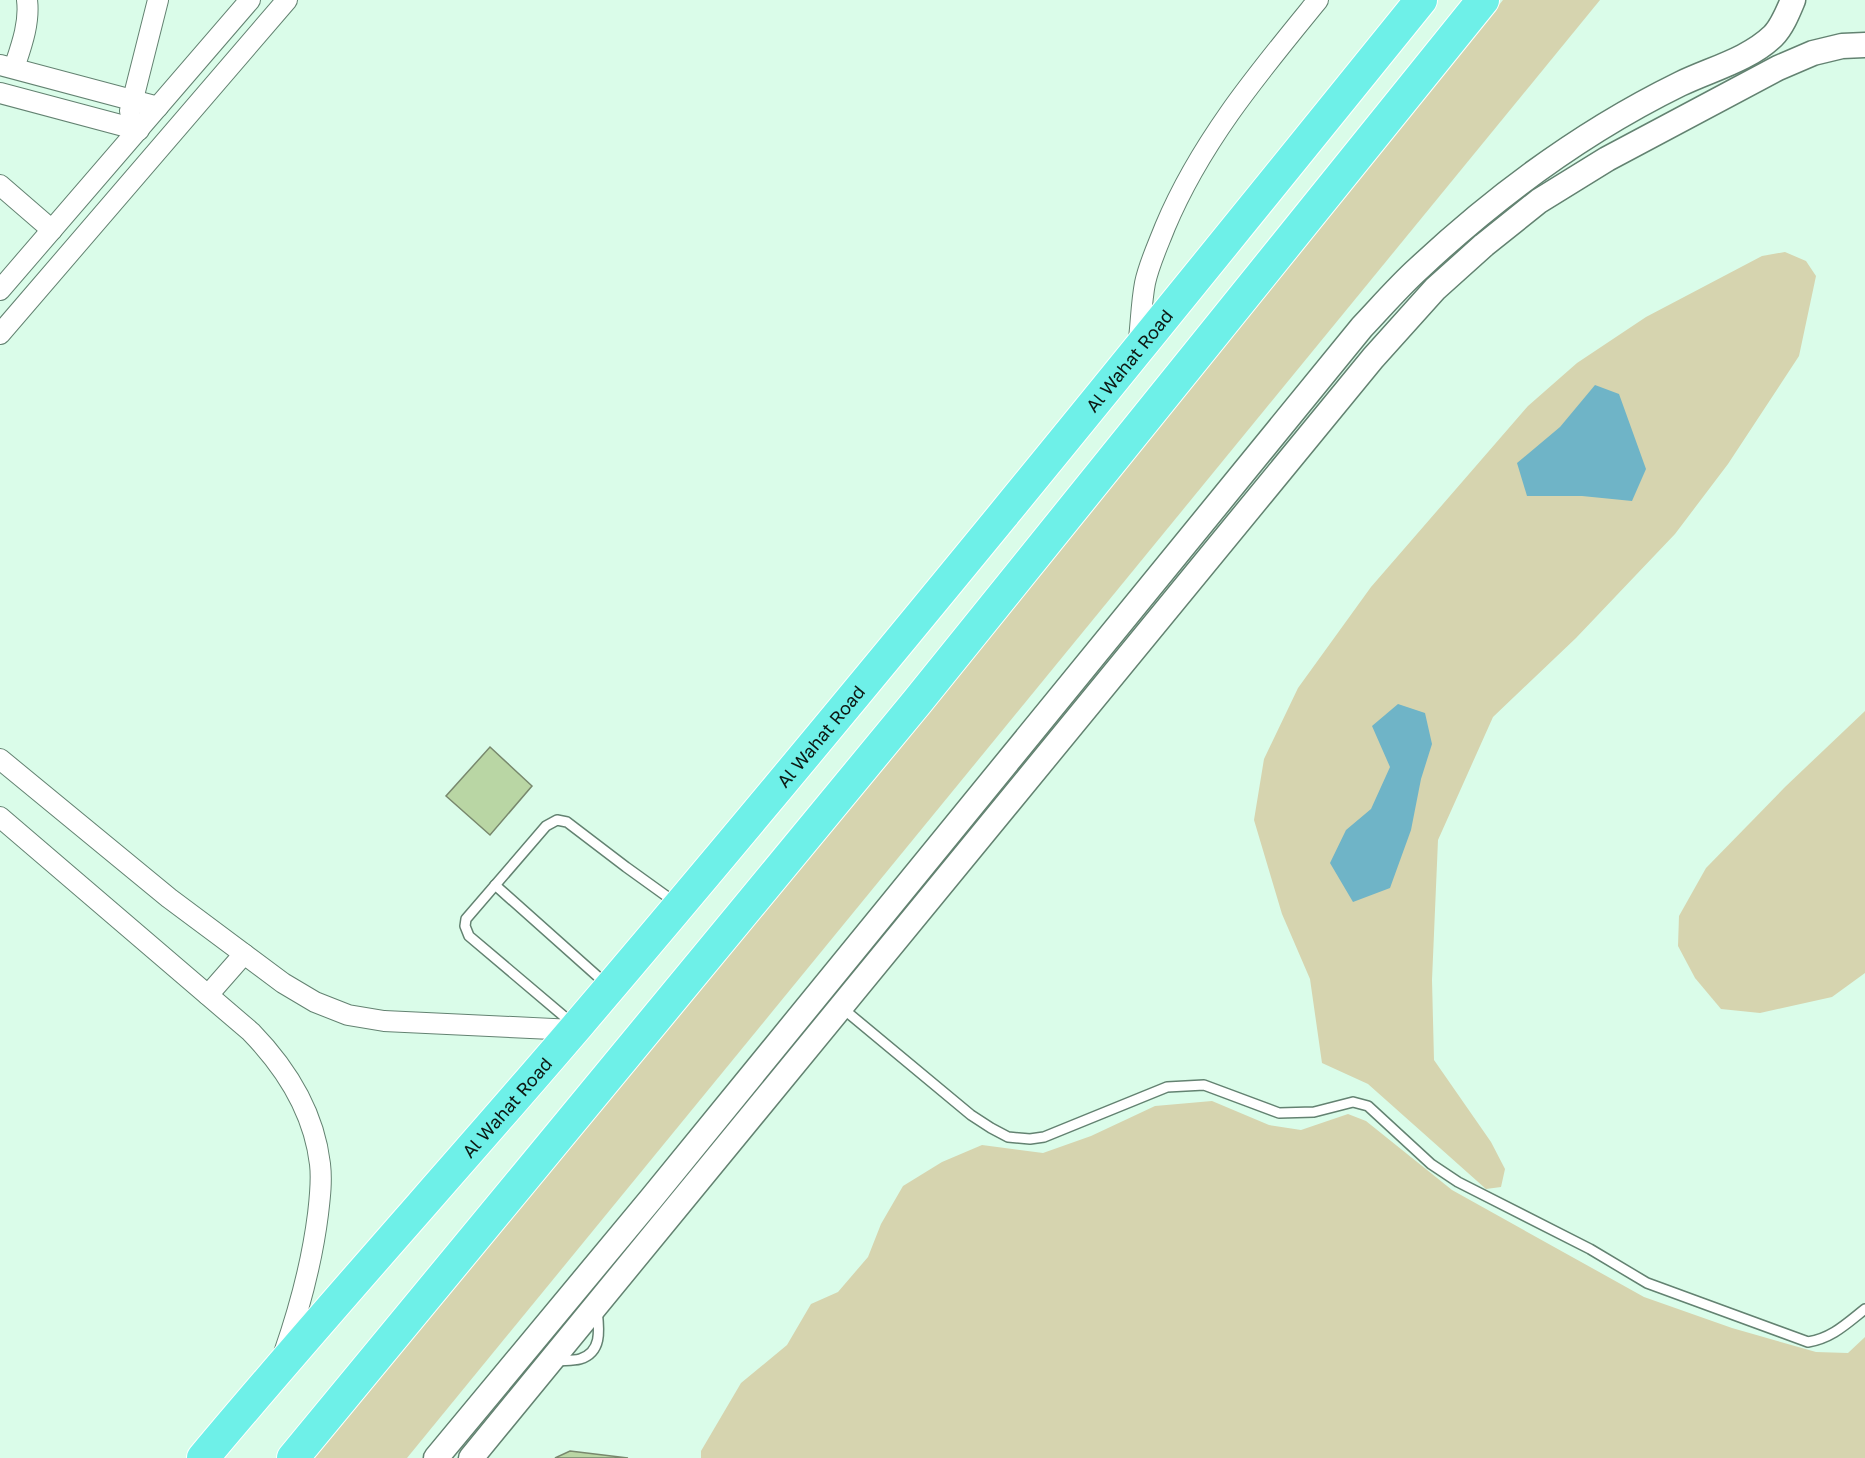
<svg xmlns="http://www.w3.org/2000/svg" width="1865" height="1458" font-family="'Golos Text',sans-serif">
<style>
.green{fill:#d6d4af}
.water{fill:#6fb4c7}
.building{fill:#b9d6a4;stroke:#78886d;stroke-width:1.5}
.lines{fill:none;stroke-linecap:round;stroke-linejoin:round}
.service-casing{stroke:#638271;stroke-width:12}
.minor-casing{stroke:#638271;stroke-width:22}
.tertiary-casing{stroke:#638271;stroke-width:27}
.trunk-casing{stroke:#fff;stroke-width:34}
.service{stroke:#fff;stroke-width:9}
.minor{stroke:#fff;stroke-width:20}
.tertiary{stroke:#fff;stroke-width:24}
.trunk{stroke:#6ef0e8;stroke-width:32}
.labels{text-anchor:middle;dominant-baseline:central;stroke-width:4.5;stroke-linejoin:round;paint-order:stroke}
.street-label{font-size:18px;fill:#0d1913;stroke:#fff}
</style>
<rect width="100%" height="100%" fill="#dafce9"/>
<!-- green -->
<g class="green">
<path d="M1503 0H1600L407 1458H306Z"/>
<path d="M1785 252 1806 261 1816 276 1799 356 1728 464 1675 534 1576 638 1493 717 1438 840 1432 980 1434 1060 1491 1142 1505 1169 1501 1187 1486 1189 1368 1084 1322 1063 1310 979 1282 914 1254 820 1264 759 1298 688 1371 587 1528 406 1577 363 1646 317 1762 256Z"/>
<path d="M1865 711V973L1832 997 1760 1013 1721 1009 1695 978 1678 946 1679 916 1706 868 1785 787Z"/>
<path d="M1212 1101 1269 1125 1301 1130 1348 1114 1366 1121 1452 1190 1644 1297 1732 1328 1816 1352 1848 1353 1865 1337V1458H701V1451L741 1383 787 1345 811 1304 838 1292 868 1257 881 1224 903 1186 942 1162 982 1145 1043 1153 1091 1136 1155 1106Z"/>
</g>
<!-- water -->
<g class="water">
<path d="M1595 385 1619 394 1646 469 1632 501 1582 496H1527L1517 463 1560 427Z"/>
<path d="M1398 704 1425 713 1432 744 1421 779 1411 830 1390 888 1353 902 1330 863 1346 830 1371 809 1390 767 1372 726Z"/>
</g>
<!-- building -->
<g class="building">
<path d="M490 747 532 786 490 835 446 796Z"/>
<path d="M570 1451 628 1458H555Z"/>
</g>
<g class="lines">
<defs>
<g id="service">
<path d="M495 885 605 983"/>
<path d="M841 1007 971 1115 991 1128 1008 1137 1030 1139 1044 1137 1167 1087 1204 1085 1279 1113 1314 1112 1353 1102 1368 1106 1431 1164 1458 1182 1590 1249 1647 1283 1808 1342C1832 1338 1846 1324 1865 1309"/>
<path d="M573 1024 469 936 465 926 466 919 546 826 557 820 567 822 626 867 676 903"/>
<path d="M556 1361C563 1360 573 1361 580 1359 603 1352 599 1328 597 1310"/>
</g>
<g id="minor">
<path d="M0 65 158 107"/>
<path d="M14 68C21 47 30 23 27 0"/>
<path d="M0 93 139 130"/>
<path d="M130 111 158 0"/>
<path d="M0 185 52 230"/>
<path d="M0 290 250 0"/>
<path d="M0 334 287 0"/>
<path d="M1138 347C1141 326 1141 304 1145 283 1149 264 1158 245 1165 227 1201 141 1260 71 1318 0"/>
<path d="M0 759 169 898 283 983 315 1002 348 1015 384 1021 574 1030"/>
<path d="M0 817 251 1032C286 1068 314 1113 320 1164 322 1181 320 1197 318 1214 312 1262 300 1307 284 1353"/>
<path d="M208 995 244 954"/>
</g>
<g id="tertiary">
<path d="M436 1458 651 1199 1362 327C1381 307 1399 286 1419 268 1497 195 1584 131 1680 84 1711 69 1748 60 1773 36 1782 27 1788 12 1793 0"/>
<path d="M471 1458 1373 358 1435 289 1484 245 1539 201 1607 159 1778 68 1813 53 1842 46 1865 45"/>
</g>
<g id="trunk">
<path id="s1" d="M203 1458C325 1312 454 1170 578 1025 865 688 1143 344 1421 0"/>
<path d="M293 1458 917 702 1483 0"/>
</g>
</defs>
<!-- service casing -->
<use href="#service" class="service-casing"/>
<!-- minor casing -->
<use href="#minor" class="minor-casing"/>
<!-- tertiary casing -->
<use href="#tertiary" class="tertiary-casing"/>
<!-- trunk casing -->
<use href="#trunk" class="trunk-casing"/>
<!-- service -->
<use href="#service" class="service"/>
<!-- minor -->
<use href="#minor" class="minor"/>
<!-- tertiary -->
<use href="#tertiary" class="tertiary"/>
<!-- trunk -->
<use href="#trunk" class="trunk"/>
</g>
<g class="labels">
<!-- street labels -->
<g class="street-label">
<text stroke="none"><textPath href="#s1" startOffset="1436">Al Wahat Road</textPath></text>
<text stroke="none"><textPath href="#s1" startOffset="950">Al Wahat Road</textPath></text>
<text stroke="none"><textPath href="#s1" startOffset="464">Al Wahat Road</textPath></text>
</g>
</g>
</svg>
